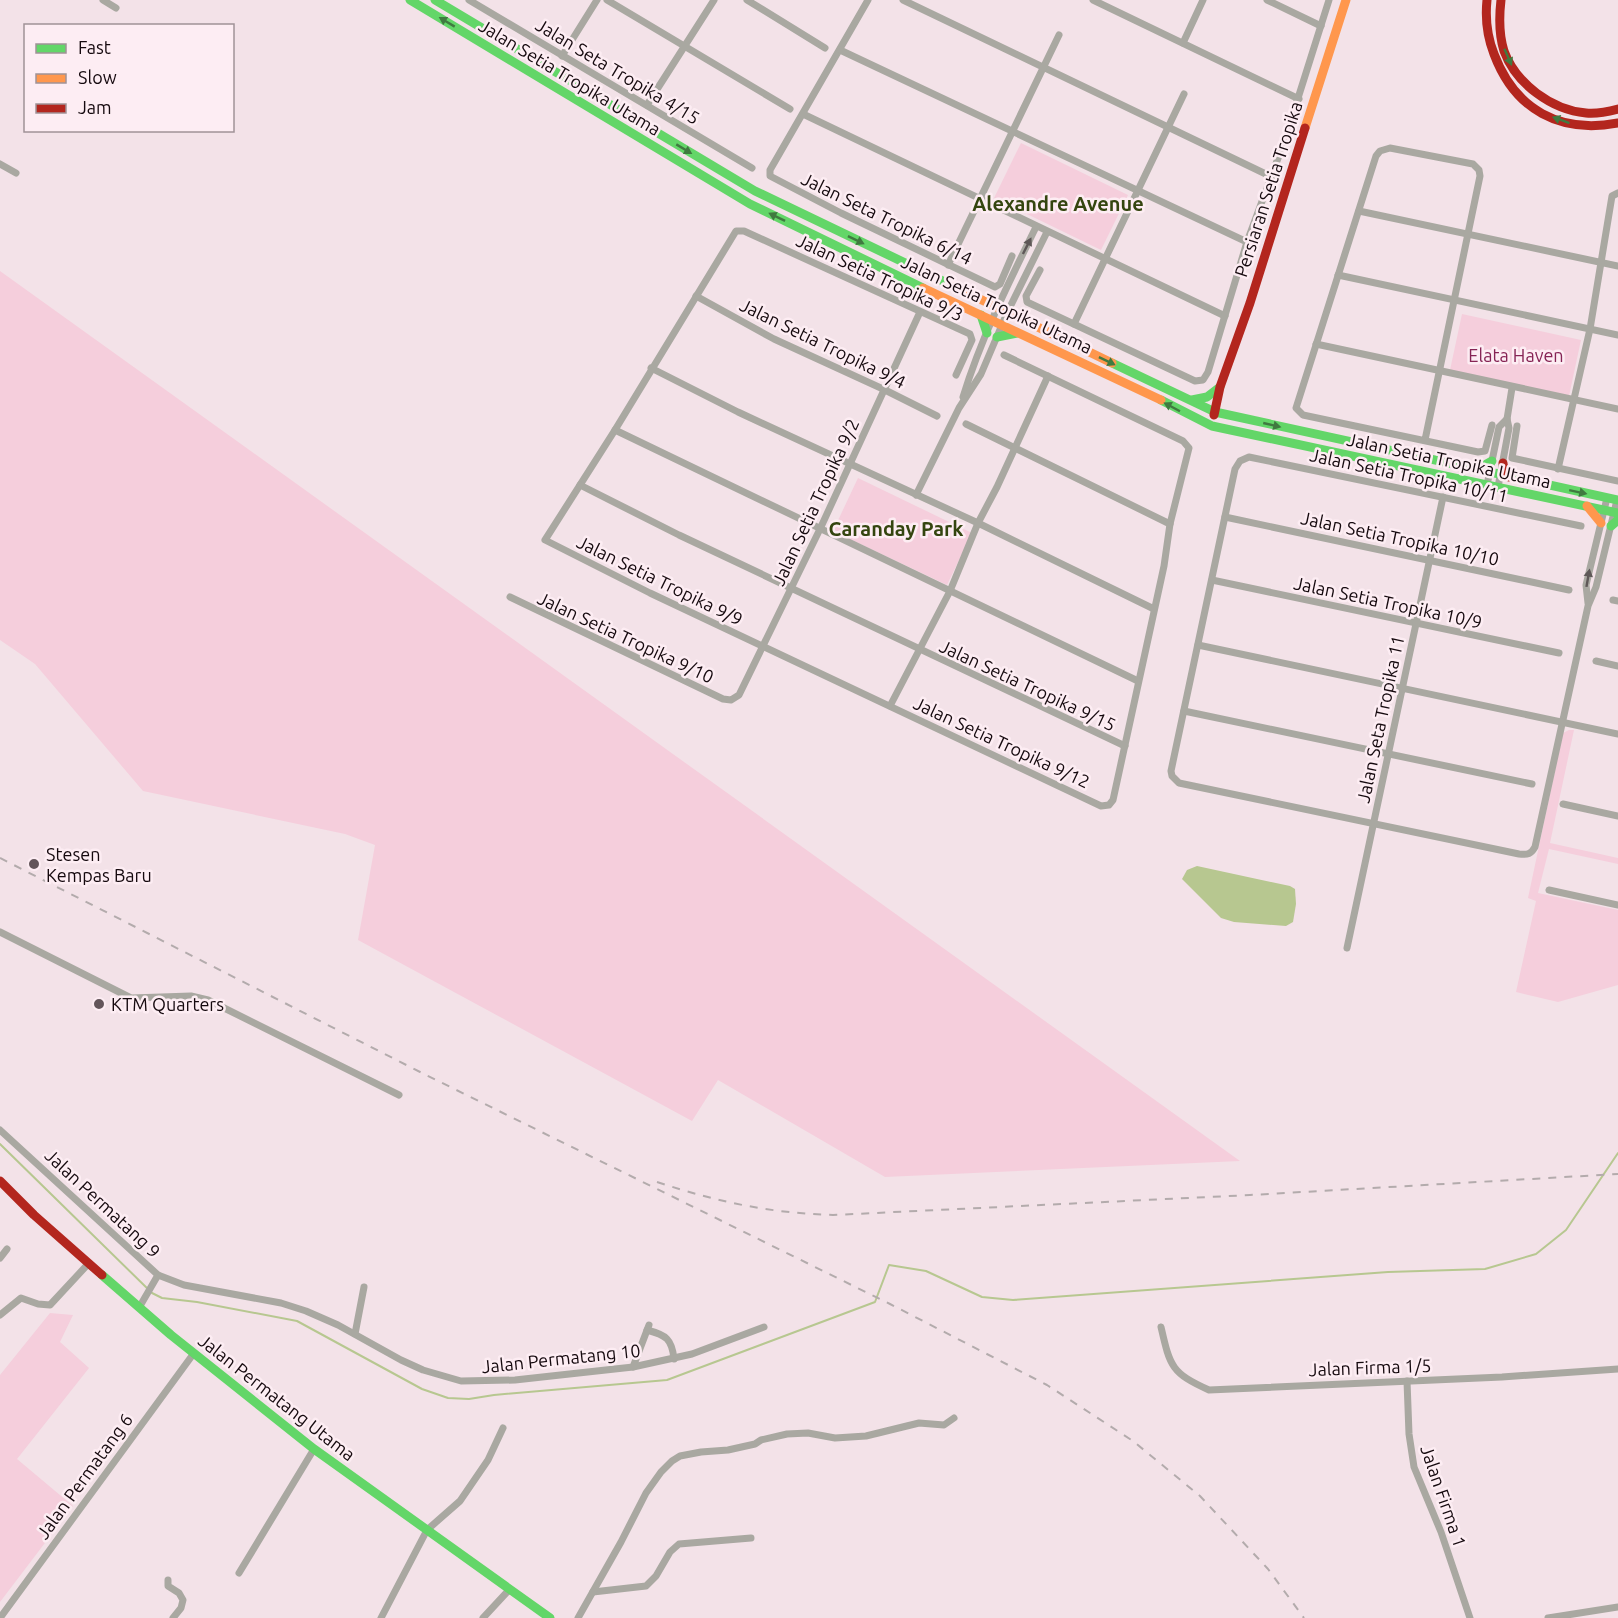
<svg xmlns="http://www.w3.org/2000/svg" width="1618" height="1618" font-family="Ubuntu,sans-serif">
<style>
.green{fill:#f5cedc}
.water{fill:#b7c790}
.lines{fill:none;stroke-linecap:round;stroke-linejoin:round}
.stream{stroke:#b7c790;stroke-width:2}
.street{stroke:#a9a8a1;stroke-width:7}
.fast{stroke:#63d668;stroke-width:9}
.slow{stroke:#ff974d;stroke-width:9}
.jam{stroke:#b3261e;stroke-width:9}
.rail{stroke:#b3abac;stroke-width:2;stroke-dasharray:8 8;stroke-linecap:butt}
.oneway{fill:#407a40}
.oneway2{fill:#5f5858}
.poi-dot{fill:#63555a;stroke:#fdedf3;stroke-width:2}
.labels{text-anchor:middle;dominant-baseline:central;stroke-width:5;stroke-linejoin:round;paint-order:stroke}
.street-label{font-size:18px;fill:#15090e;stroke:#fdedf3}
.park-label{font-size:18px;fill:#862455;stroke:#fdedf3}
.poi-label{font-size:18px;fill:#15090e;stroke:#fdedf3;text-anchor:start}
.neighbourhood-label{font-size:20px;font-weight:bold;fill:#34450f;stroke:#fdedf3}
</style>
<rect width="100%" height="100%" fill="#f3e2e8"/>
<!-- green -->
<g class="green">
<path d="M1021 143 1128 195 1101 250 994 198Z"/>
<path d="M0 271 1240 1161 885 1177 718 1080 692 1121 358 940 375 845 345 834 143 791 35 664 0 640Z"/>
<path d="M1462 314 1581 340 1569 396 1450 370Z"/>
<path d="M858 478 972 533 947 585 833 531Z"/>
<path d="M1569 730H1574L1550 843 1618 858V864L1549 849 1538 893 1618 910V985L1558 1002 1516 992 1536 901 1528 898 1563 733Z"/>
<path d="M50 1313 73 1315 60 1342 89 1368 17 1459 73 1506 0 1602V1375Z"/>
</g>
<!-- water -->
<path class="water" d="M1197 866 1290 886 1295 889 1296 904 1293 922 1286 926 1234 922 1221 918 1182 879 1187 870Z"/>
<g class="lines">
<!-- stream -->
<path class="stream" d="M0 1144 152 1293 162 1298 197 1302 297 1321 422 1389 448 1398 469 1399 494 1395 667 1380 875 1302 889 1265 926 1271 982 1297 1013 1300 1388 1272 1485 1269 1536 1254 1566 1230 1618 1153"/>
<!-- street -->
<g class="street">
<path d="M103 0 116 8"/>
<path d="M469 0 752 168"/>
<path d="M607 0 790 109"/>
<path d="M747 0 825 48"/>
<path d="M868 0 770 170V176L841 213 995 287 1000 284 1012 256"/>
<path d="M903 0 1272 177"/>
<path d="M1093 0 1299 99"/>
<path d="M1267 0 1321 26"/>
<path d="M1183 43 1203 0"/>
<path d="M840 50 1247 242"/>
<path d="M562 56 597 0"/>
<path d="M647 105 714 0"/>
<path d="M803 114 1225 316"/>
<path d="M1287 133 1329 0"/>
<path d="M0 164 16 173"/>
<path d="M1359 211 1618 266"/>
<path d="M948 265 1059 35"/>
<path d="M1040 270 1026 296 1027 302 1195 381 1203 380 1208 372 1247 242 1284 142"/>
<path d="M1338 275 1618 335"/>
<path d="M696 296 774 339 883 389 937 416"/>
<path d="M1074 324 1184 94"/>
<path d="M1316 344 1618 409"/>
<path d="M651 368 738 412 978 523 1154 609"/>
<path d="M956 375 972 340 970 334 744 231H736L615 430 545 540 650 593 1101 806 1109 805 1113 800 1164 566 1170 524 1189 448 1183 441 1004 355"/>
<path d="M963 397C981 338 1009 282 1036 227"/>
<path d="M966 424 1170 524"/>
<path d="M1517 426 1512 458 1618 481"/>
<path d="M615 430 1138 681"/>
<path d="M1425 440 1480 176 1479 170 1473 164 1390 148 1380 151 1376 156 1296 408 1303 415 1478 452 1485 451 1492 425"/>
<path d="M1558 469 1590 329 1612 196 1618 193"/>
<path d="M580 485 679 535 1125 746"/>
<path d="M1487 485 1499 427 1507 419"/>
<path d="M1498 487 1509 428 1507 419 1512 388"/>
<path d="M916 495 959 408 981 374 1007 313 1047 232"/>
<path d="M1225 517 1569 590"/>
<path d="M1581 526 1249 457 1240 461 1235 469 1171 771 1172 776 1179 783 1519 854C1528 855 1531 854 1535 847L1588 606 1596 587 1617 500"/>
<path d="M1212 580 1559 653"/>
<path d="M510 597 723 699 731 700 739 695 820 529 920 312"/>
<path d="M1613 600 1618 601"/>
<path d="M1588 603 1586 585 1607 498"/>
<path d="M1198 645 1618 734"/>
<path d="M1596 661 1618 666"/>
<path d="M890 706 950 591 978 523 997 487 1048 376"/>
<path d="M1184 711 1532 784"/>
<path d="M1563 804 1618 816"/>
<path d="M1549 890 1618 905"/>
<path d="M0 932 131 998 191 996 208 1000 399 1095"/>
<path d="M1347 948 1443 497"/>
<path d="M0 1130 158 1275 184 1285 281 1303 306 1311 338 1325 401 1360 423 1370 461 1381 515 1380 633 1367 692 1354 764 1327"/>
<path d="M0 1258 7 1249"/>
<path d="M140 1306 158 1275"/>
<path d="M0 1315 21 1298 38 1304 50 1305 89 1263"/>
<path d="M1161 1327C1170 1366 1171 1373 1209 1390L1502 1377 1618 1369"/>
<path d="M647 1330C666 1335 672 1339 674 1359"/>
<path d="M355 1334 364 1287"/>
<path d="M633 1367 649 1325"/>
<path d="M1407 1381 1409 1434 1414 1467 1441 1532 1470 1618"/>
<path d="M239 1573 314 1449"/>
<path d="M168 1580V1586L179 1593 183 1600 181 1608 173 1618"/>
<path d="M593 1592 646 1586 656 1576 670 1552 679 1544 751 1538"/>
<path d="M0 1618 194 1353"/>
<path d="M381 1618 427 1530 460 1501 488 1460 503 1428"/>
<path d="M483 1618 509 1590"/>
<path d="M578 1618 621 1542 646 1493 661 1472 672 1461 680 1456 701 1452 728 1450 755 1444 761 1440 787 1434 808 1433 835 1438 866 1436 919 1423 944 1425 954 1418"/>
<path d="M1548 1618 1618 1607"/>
</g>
<!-- fast -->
<g class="fast">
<path d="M410 0 750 204 923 288"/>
<path d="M435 0 755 191 949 284"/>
<path d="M981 315 987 333"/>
<path d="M997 337 1017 333"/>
<path d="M1112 363 1215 412 1618 500"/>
<path d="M1161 400 1212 426 1618 513"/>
<path d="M1192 400 1207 397 1220 387"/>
<path d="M1476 470 1492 461"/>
<path d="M1611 526 1618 520"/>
<path d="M102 1275 171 1335 314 1449 550 1618"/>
</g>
<!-- slow -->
<g class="slow">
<path d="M1305 128 1346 0"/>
<path d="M949 284 1112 363"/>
<path d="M923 288 1161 400"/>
<path d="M1587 506 1601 523"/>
</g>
<!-- jam -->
<g class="jam">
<path d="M1487 0C1485 19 1487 36 1494 54 1515 110 1560 134 1618 123"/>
<path d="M1501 0C1499 17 1499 35 1504 51 1516 84 1552 110 1586 113 1597 114 1607 112 1618 109"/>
<path d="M1214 415 1220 387 1250 303 1305 128"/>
<path d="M1503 463 1504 471 1509 477"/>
<path d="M0 1181 34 1215 102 1275"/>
</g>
<!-- rail -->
<g class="rail">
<path d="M0 858 424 1074 890 1304 1047 1385 1133 1441 1200 1496 1268 1569 1304 1618"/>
<path d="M657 1182C718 1202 769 1213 833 1215L1250 1195 1618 1174"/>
</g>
</g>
<!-- one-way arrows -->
<defs><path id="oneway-solid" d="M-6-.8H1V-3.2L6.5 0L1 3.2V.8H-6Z" transform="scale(1.5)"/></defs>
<g class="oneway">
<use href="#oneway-solid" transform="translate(447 22) rotate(-149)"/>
<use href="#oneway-solid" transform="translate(1508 57) rotate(66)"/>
<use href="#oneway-solid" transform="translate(1561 120) rotate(-160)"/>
<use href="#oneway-solid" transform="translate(684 149) rotate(31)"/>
<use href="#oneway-solid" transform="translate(777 217) rotate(-154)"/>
<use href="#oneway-solid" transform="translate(856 240) rotate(26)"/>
<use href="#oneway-solid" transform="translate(1107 361) rotate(26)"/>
<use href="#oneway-solid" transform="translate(1172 407) rotate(-152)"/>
<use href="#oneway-solid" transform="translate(1272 425) rotate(13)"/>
<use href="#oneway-solid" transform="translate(1578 492) rotate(12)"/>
</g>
<g class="oneway2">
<use href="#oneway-solid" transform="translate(1027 246) rotate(-63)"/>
<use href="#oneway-solid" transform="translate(1588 578) rotate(-80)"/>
</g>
<!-- markers -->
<g class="poi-dot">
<circle cx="34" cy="864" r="6"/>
<circle cx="99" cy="1004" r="6"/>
</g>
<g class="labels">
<!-- street labels -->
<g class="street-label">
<text transform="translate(618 71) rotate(31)">Jalan Seta Tropika 4/15</text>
<text transform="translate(570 77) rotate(31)">Jalan Setia Tropika Utama</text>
<text transform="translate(1268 189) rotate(-72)">Persiaran Setia Tropika</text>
<text transform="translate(887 218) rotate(26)">Jalan Seta Tropika 6/14</text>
<text transform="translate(880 277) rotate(25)">Jalan Setia Tropika 9/3</text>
<text transform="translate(997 304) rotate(25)">Jalan Setia Tropika Utama</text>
<text transform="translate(823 343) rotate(26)">Jalan Setia Tropika 9/4</text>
<text transform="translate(1449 460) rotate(12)">Jalan Setia Tropika Utama</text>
<text transform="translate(1409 475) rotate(12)">Jalan Setia Tropika 10/11</text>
<text transform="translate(815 502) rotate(-65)">Jalan Setia Tropika 9/2</text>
<text transform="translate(1400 538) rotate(12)">Jalan Setia Tropika 10/10</text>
<text transform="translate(660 580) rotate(26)">Jalan Setia Tropika 9/9</text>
<text transform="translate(1388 602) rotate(12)">Jalan Setia Tropika 10/9</text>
<text transform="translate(626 637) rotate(25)">Jalan Setia Tropika 9/10</text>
<text transform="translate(1028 685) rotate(25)">Jalan Setia Tropika 9/15</text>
<text transform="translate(1380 719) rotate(-78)">Jalan Seta Tropika 11</text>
<text transform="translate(1002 742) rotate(25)">Jalan Setia Tropika 9/12</text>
<text transform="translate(103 1203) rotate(43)">Jalan Permatang 9</text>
<text transform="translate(561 1358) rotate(-6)">Jalan Permatang 10</text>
<text transform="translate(1370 1367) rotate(-2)">Jalan Firma 1/5</text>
<text transform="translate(277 1397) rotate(38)">Jalan Permatang Utama</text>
<text transform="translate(84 1476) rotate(-54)">Jalan Permatang 6</text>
<text transform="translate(1444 1496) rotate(71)">Jalan Firma 1</text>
</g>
<!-- park labels -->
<g class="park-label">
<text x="1516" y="355">Elata Haven</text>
</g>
<!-- poi labels -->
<g class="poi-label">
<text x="46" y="854">Stesen<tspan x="46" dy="21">Kempas Baru</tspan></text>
<text x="111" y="1004">KTM Quarters</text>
</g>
<!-- neighbourhood labels -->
<g class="neighbourhood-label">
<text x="1058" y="203">Alexandre Avenue</text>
<text x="896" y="528">Caranday Park</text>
</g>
</g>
<!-- legend -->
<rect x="24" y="24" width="210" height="108" fill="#fdedf3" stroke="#a09297" stroke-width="1.5"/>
<rect x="36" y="44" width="30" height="9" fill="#63d668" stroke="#a09297" stroke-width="1.5"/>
<text x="78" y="54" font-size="18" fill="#15090e">Fast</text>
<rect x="36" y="74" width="30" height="9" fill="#ff974d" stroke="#a09297" stroke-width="1.5"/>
<text x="78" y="84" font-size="18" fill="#15090e">Slow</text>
<rect x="36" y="104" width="30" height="9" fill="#b3261e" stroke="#a09297" stroke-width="1.5"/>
<text x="78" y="114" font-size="18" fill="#15090e">Jam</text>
</svg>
